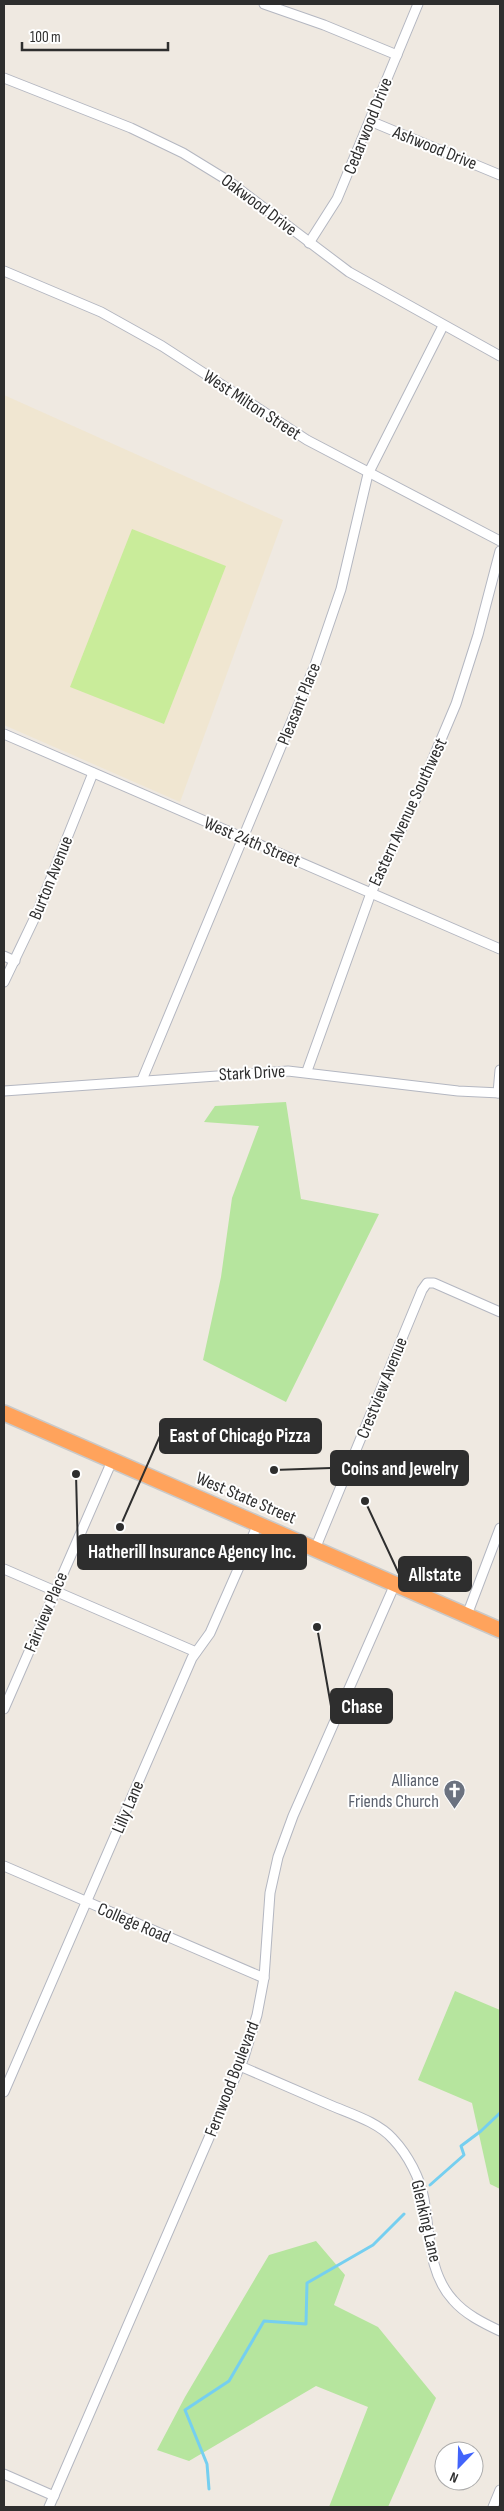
<svg xmlns="http://www.w3.org/2000/svg" width="504" height="2511" font-family="'Sofia Sans Condensed',sans-serif">
<style>
.education{fill:#f0e6d1}
.green{fill:#b6e59e}
.pitch{fill:#c9ec9a}
.lines{fill:none;stroke-linecap:round;stroke-linejoin:round}
.stream{stroke:#75cff0;stroke-width:3}
.street-casing{stroke:#b4b7c1;stroke-width:11}
.highway-casing{stroke:#c9c9c9;stroke-width:18}
.street{stroke:#fff;stroke-width:9}
.highway{stroke:#ffa35c;stroke-width:15}
.labels{text-anchor:middle;dominant-baseline:central;stroke-width:4;stroke-linejoin:round;paint-order:stroke}
.street-label{font-size:18px;fill:#2e2e2e;stroke:#fff}
.worship-label{font-size:18px;fill:#5b616d;stroke:#fff;text-anchor:end}
.leader{fill:none;stroke:#2e2e2e;stroke-width:2}
.callout-dot{fill:#2e2e2e;stroke:#fff;stroke-width:2}
.callout{fill:#2e2e2e;stroke:#2e2e2e;stroke-width:2}
.callout-label{font-size:19px;text-anchor:middle;font-weight:bold;fill:#fff}
</style>
<rect width="100%" height="100%" fill="#efe9e1"/>
<!-- education -->
<path class="education" d="M4 395 283 520 180 802 4 725Z"/>
<!-- green -->
<g class="green">
<path d="M286 1102 301 1199 379 1214 286 1402 203 1360 221 1277 232 1198 259 1126 204 1122 215 1106Z"/>
<path d="M455 1991 500 2010V2189L490 2184 472 2103 418 2080Z"/>
<path d="M316 2241 345 2275 334 2305 378 2327 436 2398 388 2507H329L368 2407 316 2386 189 2461 157 2450 185 2397 269 2255Z"/>
</g>
<!-- pitch -->
<path class="pitch" d="M132 529 226 566 164 724 70 687Z"/>
<g class="lines">
<!-- stream -->
<g class="stream">
<path d="M430 2185 464 2155 461 2146 481 2131 500 2113"/>
<path d="M209 2489 207 2464 185 2410 229 2381 264 2321 306 2324 307 2283 373 2245 404 2214"/>
</g>
<defs>
<g id="street">
<path d="M264 4 324 25 397 55"/>
<path d="M4 78 131 128 183 153 227 180 349 272 500 356"/>
<path d="M370 121 500 175"/>
<path d="M309 243 337 199 418 4"/>
<path d="M4 271 101 312 162 346 307 440 500 541"/>
<path d="M4 734 500 949"/>
<path d="M4 956 15 961"/>
<path d="M4 982 37 913 93 773"/>
<path d="M307 1071 371 893 418 794 456 704 478 635 500 551"/>
<path d="M142 1080 315 665 341 589 368 474 443 326"/>
<path d="M4 1091 288 1071 458 1091 500 1093"/>
<path d="M498 1093 500 1070"/>
<path d="M315 1549 422 1290 427 1283H434L500 1312"/>
<path d="M4 1569 196 1652"/>
<path d="M467 1615 500 1528"/>
<path d="M4 1709 112 1461"/>
<path d="M4 1866 264 1978"/>
<path d="M240 2066C270 2079 300 2092 330 2105 351 2114 378 2122 393 2139 408 2155 420 2178 424 2199 430 2233 428 2273 453 2300 465 2314 483 2323 500 2331"/>
<path d="M4 2092 192 1658 210 1633 258 1524"/>
<path d="M4 2474 54 2496"/>
<path d="M49 2507 244 2057 257 2015 264 1978 270 1893 278 1857 293 1816 395 1584"/>
<path d="M493 2507 500 2490"/>
</g>
<path id="highway" d="M4 1413 500 1630"/>
</defs>
<!-- street casing -->
<use href="#street" class="street-casing"/>
<!-- highway casing -->
<use href="#highway" class="highway-casing"/>
<!-- street -->
<use href="#street" class="street"/>
<!-- highway -->
<use href="#highway" class="highway"/>
</g>
<!-- icons -->
<defs>
<symbol id="church-pin" viewBox="-11 -11 22 30"><path d="M0 17L-7.5 6A9.5 9.5 0 1 1 7.5 6Z" fill="#6b7280" stroke="#fff"/><path d="M-1.2-6h2.4v3.5h3.3v2.4h-3.3V6h-2.4V-.1h-3.3v-2.4h3.3Z" fill="#fff"/></symbol>
</defs>
<g fill-rule="evenodd">
<use href="#church-pin" x="442" y="1778" width="25" height="34"/>
</g>
<g class="labels">
<!-- street labels -->
<g class="street-label">
<text transform="translate(368 126) rotate(-68)">Cedarwood Drive</text>
<text transform="translate(435 148) rotate(22)">Ashwood Drive</text>
<text transform="translate(259 205) rotate(37)">Oakwood Drive</text>
<text transform="translate(252 405) rotate(33)">West Milton Street</text>
<text transform="translate(299 704) rotate(-68)">Pleasant Place</text>
<text transform="translate(408 812) rotate(-65)">Eastern Avenue Southwest</text>
<text transform="translate(252 842) rotate(23)">West 24th Street</text>
<text transform="translate(51 878) rotate(-68)">Burton Avenue</text>
<text transform="translate(252 1073) rotate(-3)">Stark Drive</text>
<text transform="translate(382 1388) rotate(-68)">Crestview Avenue</text>
<text transform="translate(246 1498) rotate(23)">West State Street</text>
<text transform="translate(46 1612) rotate(-67)">Fairview Place</text>
<text transform="translate(128 1807) rotate(-67)">Lilly Lane</text>
<text transform="translate(134 1923) rotate(23)">College Road</text>
<text transform="translate(232 2079) rotate(-69)">Fernwood Boulevard</text>
<text transform="translate(426 2221) rotate(77)">Glenking Lane</text>
</g>
<!-- worship labels -->
<g class="worship-label">
<text x="439" y="1780">Alliance<tspan x="439" dy="21">Friends Church</tspan></text>
</g>
</g>
<!-- callouts -->
<path class="leader" d="M120 1527L160 1436M274 1470L331 1468M76 1474L78 1552M365 1501L399 1574M317 1627L331 1706"/>
<g class="callout-dot">
<circle cx="120" cy="1527" r="5"/>
<circle cx="274" cy="1470" r="5"/>
<circle cx="76" cy="1474" r="5"/>
<circle cx="365" cy="1501" r="5"/>
<circle cx="317" cy="1627" r="5"/>
</g>
<g class="callout">
<rect x="160" y="1419" width="161" height="34" rx="5"/>
<rect x="331" y="1451" width="137" height="34" rx="5"/>
<rect x="78" y="1535" width="228" height="34" rx="5"/>
<rect x="399" y="1557" width="72" height="34" rx="5"/>
<rect x="331" y="1689" width="61" height="34" rx="5"/>
</g>
<g class="callout-label">
<text x="240" y="1442">East of Chicago Pizza</text>
<text x="400" y="1475">Coins and Jewelry</text>
<text x="192" y="1558">Hatherill Insurance Agency Inc.</text>
<text x="435" y="1581">Allstate</text>
<text x="362" y="1713">Chase</text>
</g>
<!-- border -->
<rect width="504" height="2511" fill="none" stroke="#2e2e2e" stroke-width="10"/>
<!-- north arrow -->
<g transform="translate(459 2466) rotate(203)"><circle r="24" fill="#ffffff" stroke="#ababab"/>
<path d="M0-4L9 19L0 12L-9 19Z" fill="#4264fb"/>
<text y="-8" font-size="14" font-weight="bold" text-anchor="middle" fill="#2e2e2e">N</text>
</g>
<!-- scale -->
<path d="M22 42v8h146v-8" fill="none" stroke="#2e2e2e" stroke-width="2.5"/>
<text x="30" y="42" font-size="15" fill="#2e2e2e" stroke="#ffffff" stroke-width="4" paint-order="stroke">100 m</text>
</svg>
